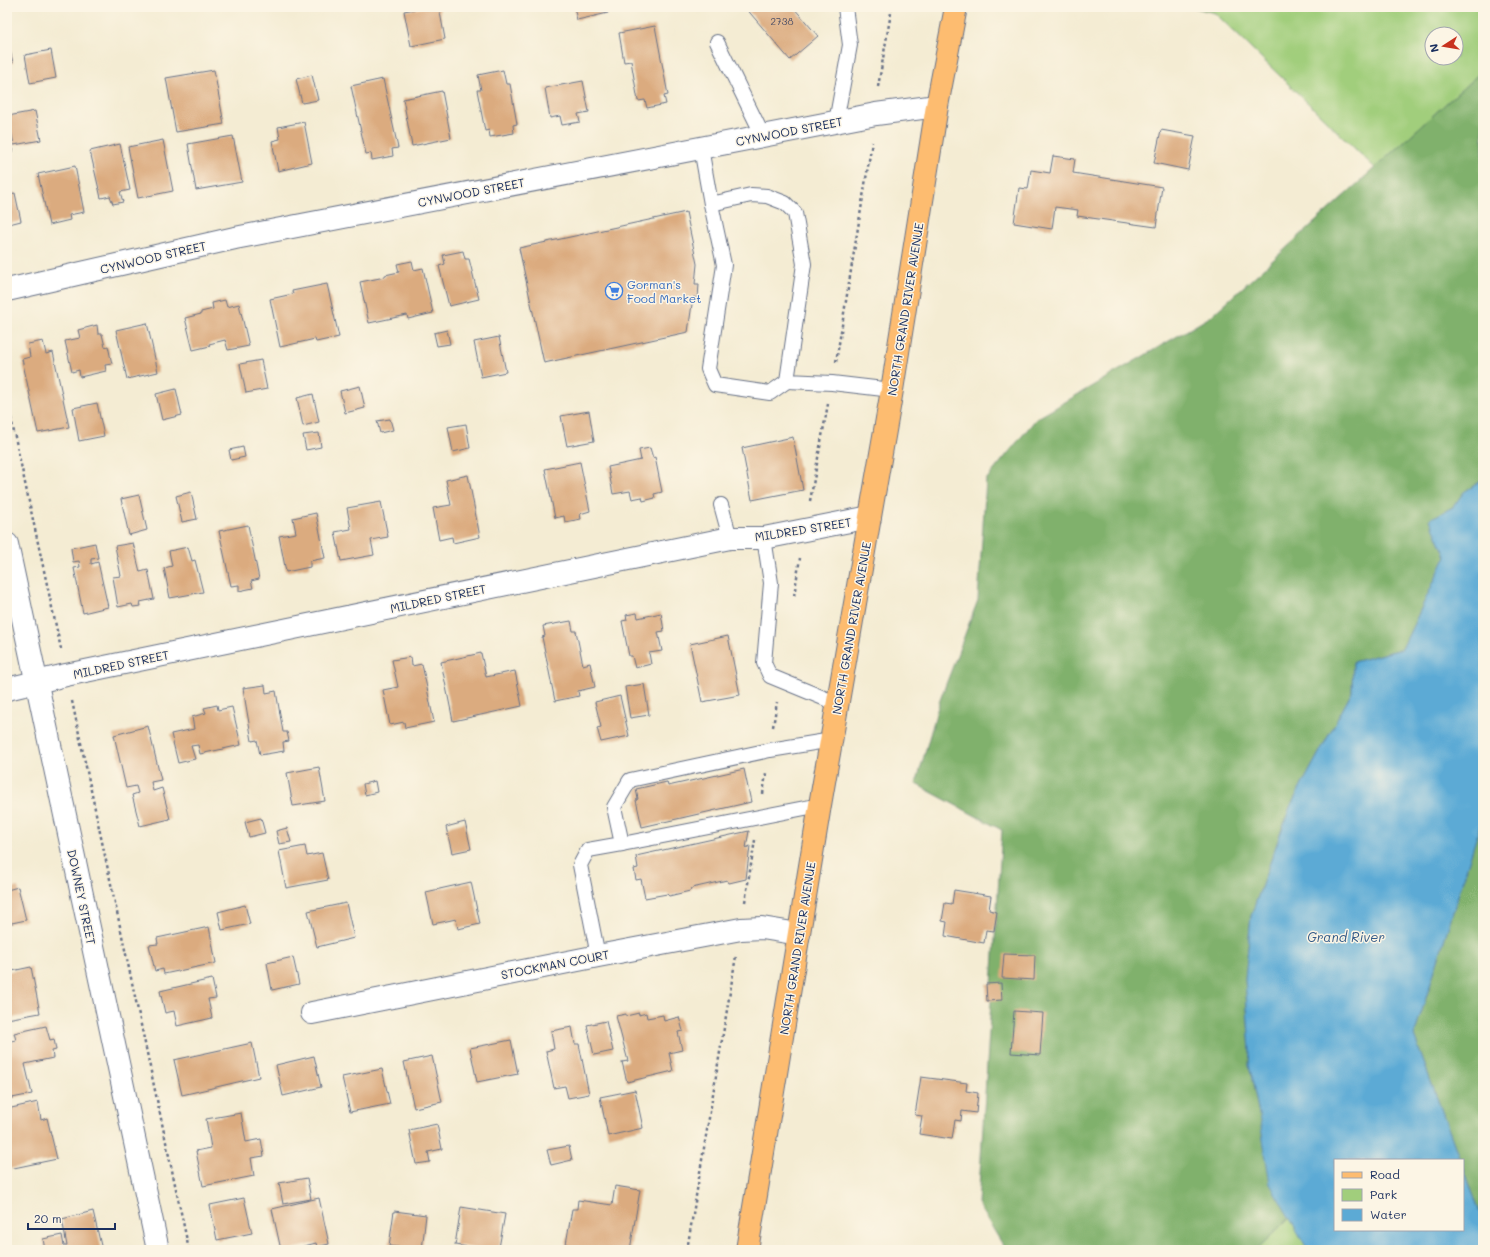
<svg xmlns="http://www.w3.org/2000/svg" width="1490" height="1257" font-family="Mali,sans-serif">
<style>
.green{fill:#a1ce7c;stroke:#5e7e6d;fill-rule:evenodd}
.forest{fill:#80b16c;stroke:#4e7065}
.water{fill:#5caad5;stroke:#3c6c9a}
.building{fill:#dbab7f}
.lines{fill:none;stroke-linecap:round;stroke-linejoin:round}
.lane-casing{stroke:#677187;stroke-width:16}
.street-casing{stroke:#677187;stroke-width:24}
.primary-casing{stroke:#677187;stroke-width:24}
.path{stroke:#677187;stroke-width:2.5;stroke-dasharray:3 3;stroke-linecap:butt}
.lane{stroke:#fff;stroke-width:14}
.street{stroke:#fff;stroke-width:22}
.primary{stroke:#fdbc70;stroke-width:22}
.labels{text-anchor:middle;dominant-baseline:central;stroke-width:3;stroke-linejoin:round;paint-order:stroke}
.number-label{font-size:10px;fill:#4b4e66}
.street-label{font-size:12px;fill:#1b2f5e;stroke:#fcf5e5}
.shop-label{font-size:12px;fill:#366cbe;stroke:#fcf5e5;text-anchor:start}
.water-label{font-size:13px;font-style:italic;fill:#325a88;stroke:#fcf5e5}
</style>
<rect width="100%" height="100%" fill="#fcf5e5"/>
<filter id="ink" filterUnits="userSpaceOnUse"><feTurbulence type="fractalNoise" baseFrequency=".025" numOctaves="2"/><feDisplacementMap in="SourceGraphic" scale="8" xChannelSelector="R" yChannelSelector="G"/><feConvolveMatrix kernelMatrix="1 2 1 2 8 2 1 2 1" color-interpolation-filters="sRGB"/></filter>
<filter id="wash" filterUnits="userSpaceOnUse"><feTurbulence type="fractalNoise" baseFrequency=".012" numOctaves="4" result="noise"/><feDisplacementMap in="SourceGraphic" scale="16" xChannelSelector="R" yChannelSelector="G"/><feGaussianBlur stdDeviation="0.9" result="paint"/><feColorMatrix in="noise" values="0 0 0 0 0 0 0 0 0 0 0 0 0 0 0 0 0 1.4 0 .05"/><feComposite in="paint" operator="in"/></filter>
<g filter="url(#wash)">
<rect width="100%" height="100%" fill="#f4ecd3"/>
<!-- green -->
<g class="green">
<path d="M1192 7H1483V70L1375 168 1215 13ZM1432 34H1456V58H1432Z"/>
<path d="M1297 1210 1322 1250H1256Z"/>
</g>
<!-- forest -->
<g class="forest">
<path d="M1483 70V480L1464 492 1453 507 1430 519 1446 556 1402 649 1353 662 1352 692 1290 807 1251 916 1245 979 1250 1051 1249 1065 1259 1114 1297 1210 1256 1250H1006L978 1204 1002 830 916 784 940 700 978 600 986 480 1036 419 1210 317Z"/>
<path d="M1483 816V1221L1463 1167V1160H1460L1414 1036Z"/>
</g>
<!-- water -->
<path class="water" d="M1483 480V816L1414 1036 1460 1160H1335V1230H1463V1167L1483 1221V1250H1308L1270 1184 1259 1114 1249 1065 1250 1051 1245 979 1251 916 1290 807 1352 692 1353 662 1402 649 1446 556 1430 519 1453 507 1464 492Z"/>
<g id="blocks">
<!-- building -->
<g class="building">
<path d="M425 7H439L445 39 411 46 404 11Z"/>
<path d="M574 7H607L608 13 577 20Z"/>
<path d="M745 7H793L818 36 790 60Z"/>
<path d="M655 26 668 95 664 96 666 104 647 108 645 100 638 101 631 61 624 62 619 33Z"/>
<path d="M7 37 13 63 7 64Z"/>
<path d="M51 50 56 78 30 83 25 55Z"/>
<path d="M214 70 224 124 176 132 166 78Z"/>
<path d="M503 70 506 84H510L517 124 513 125 514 133 490 137 489 130 485 131 477 90H481L478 75Z"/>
<path d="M312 75 318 100 302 103 296 79Z"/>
<path d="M383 79 398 148 392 149 393 156 372 160 371 153 366 154 351 86Z"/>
<path d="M583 81 589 112 578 114 580 122 562 125 560 116 550 118 545 88Z"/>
<path d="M442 91 451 138 412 146 403 99Z"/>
<path d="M35 111 41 140 14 145 8 116Z"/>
<path d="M304 122 312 163 278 171 272 141 280 139 278 127Z"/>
<path d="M7 129 13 151 7 152Z"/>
<path d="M1161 130 1195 136 1188 170 1154 163Z"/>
<path d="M233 136 242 182 196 190 188 144Z"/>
<path d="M163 140 173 191 138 198 128 147Z"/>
<path d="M120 144 130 190 120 192 123 202 113 204 110 196 101 198 90 151Z"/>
<path d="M1053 156 1075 159 1073 173 1162 187 1156 227 1077 216 1078 210 1055 207 1052 229 1014 223 1019 188 1028 189 1031 170 1050 173Z"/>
<path d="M75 166 84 212 69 215 70 220 49 225 38 174Z"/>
<path d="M9 181 11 194 15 193 21 221 9 224 10 231H7V182Z"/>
<path d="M686 212 697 264 695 284H699L698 298 693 297 688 332 544 363 519 248Z"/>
<path d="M463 251 465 259H469L479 299 449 306 439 266 445 264 443 255Z"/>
<path d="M412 261 414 270 423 268 433 313 408 319 407 315 369 323 360 282 385 277V275L399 272 397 264Z"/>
<path d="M327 284 339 337 316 342 315 339 280 347 270 299 293 294 292 291Z"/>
<path d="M225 300 227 307 239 304 249 346 228 350 225 340 209 344 210 346 193 350 185 318 201 314V312L213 309 212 303Z"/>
<path d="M147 323 158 372 127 379 116 330Z"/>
<path d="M97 325 98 334H102L105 347 108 346 112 364 105 365 106 371 80 377 79 370 72 372 65 341 80 338 78 330Z"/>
<path d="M447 330 450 344 437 346 434 333Z"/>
<path d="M499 337 506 372 481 377 474 342Z"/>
<path d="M43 341 46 354 53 352 69 427 38 433 22 359 30 357 28 344Z"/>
<path d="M261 360 267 389 246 393 240 364Z"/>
<path d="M360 386 365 408 345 413 340 391Z"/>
<path d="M176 389 182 415 162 420 156 394Z"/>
<path d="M313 394 319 422 303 426 297 398Z"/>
<path d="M97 403 104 436 79 441 73 408Z"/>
<path d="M589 411 594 441 567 446 561 416Z"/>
<path d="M390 419 393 430 380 433 377 421Z"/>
<path d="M466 424 470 448 453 452 448 427Z"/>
<path d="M319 433 321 447 306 450 303 435Z"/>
<path d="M793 437 803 490 752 500 742 448Z"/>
<path d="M243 447 245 457 231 460 229 450Z"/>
<path d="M650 448 653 458 655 457 662 492 654 494 655 498 643 501 642 497 632 499 630 491 613 494 608 467 641 460 639 450Z"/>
<path d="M580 462 590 511 580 514 581 519 565 522 564 516 555 518 545 469Z"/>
<path d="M468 475 480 537 453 543 452 537 439 540 433 508 451 505 446 480Z"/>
<path d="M191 492 197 519 182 522 176 496Z"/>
<path d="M139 495 147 530 129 535 121 499Z"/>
<path d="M381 502 388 537 371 540 374 555 341 561 335 532 351 529 347 508Z"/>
<path d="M316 513 325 558 310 561V567L286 572 279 536 296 533 293 518Z"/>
<path d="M248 525 259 579 251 581 253 588 239 591V585L231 586 219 531Z"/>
<path d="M95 543 98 558 91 559V564L98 562 108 607 83 613 74 568 80 567 79 561 73 562 71 548Z"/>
<path d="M133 543 140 572 148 570 154 599 140 602 141 606 133 607 132 604 118 607 113 577 121 576 115 546Z"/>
<path d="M188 547 192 561 195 560 203 592 170 598 164 568 172 566 169 551Z"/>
<path d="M637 613 638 618 661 613 664 631 658 632 662 651 649 653 651 664 635 668 632 656H629L622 621 627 620 626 615Z"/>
<path d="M571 621 573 631H576L583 665 590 663 595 687 578 691 579 696 555 701 542 637 545 636 543 626Z"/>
<path d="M728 636 740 695 702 702 690 644Z"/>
<path d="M481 653 486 677 515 671 522 706 453 721 441 662Z"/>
<path d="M411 657 412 666 422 664 434 722 405 728 404 722 390 725 383 690 398 687 392 660Z"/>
<path d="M644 684 649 715 630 718 625 687Z"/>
<path d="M265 685 266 693 276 691 283 732H287L289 741 283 742 284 751 260 755 257 740 252 741 243 688Z"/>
<path d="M620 696 629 736 601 742 597 728 601 727 595 702Z"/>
<path d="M217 705 218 710 232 707 241 745 200 754 198 745 191 746 195 759 178 763 171 734 194 729 192 717 206 713 204 708Z"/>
<path d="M148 726 161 780 151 782 153 791 162 788 170 819 140 826 132 795 138 793 136 786 126 788 114 735Z"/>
<path d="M319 767 325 801 293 806 287 773Z"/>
<path d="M744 769 751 802 642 827 636 800 638 799 636 789 667 782 668 786Z"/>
<path d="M375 781 377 792 365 795 363 784Z"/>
<path d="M261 818 265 833 249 837 245 822Z"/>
<path d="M465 822 471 849 452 853 446 827Z"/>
<path d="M287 828 291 842 279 844 276 831Z"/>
<path d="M749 831 746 848 750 846 746 879 729 883 727 880 692 888 690 891 669 896 667 894 645 898 641 879 636 880 634 869 638 868 636 856Z"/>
<path d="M305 846 307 856 322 853 328 880 286 888 279 851Z"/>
<path d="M471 882 480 924 458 929 456 919 433 924 426 892Z"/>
<path d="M18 887 26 920 7 924V890Z"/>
<path d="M954 890 991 896 989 910 997 912 994 931 986 930 984 943 945 936 947 922 942 921 945 903 952 904Z"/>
<path d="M346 903 354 938 317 947 308 911Z"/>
<path d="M245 905 250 924 222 930 218 912Z"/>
<path d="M209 927 216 963 164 974 163 969 155 971 149 945 158 944 157 938Z"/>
<path d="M1004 954 1035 955 1034 980 1002 978Z"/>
<path d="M293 957 299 984 272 990 267 963Z"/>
<path d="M31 967 40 1013 7 1019V972Z"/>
<path d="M212 979 216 998 208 999 212 1018 177 1026 174 1011 165 1013 160 991Z"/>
<path d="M1001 983 1002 1000 987 1001 986 984Z"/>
<path d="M1014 1011 1043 1013 1040 1055 1011 1053Z"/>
<path d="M639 1013V1015L646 1013 647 1018 663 1015 664 1021 679 1017 683 1031 678 1032 682 1050 669 1053 673 1071 627 1082 622 1062 628 1061 616 1016 626 1014V1016Z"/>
<path d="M606 1021 613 1051 594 1055 587 1025Z"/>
<path d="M46 1026 50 1040 54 1039 56 1050 52 1051 53 1058 25 1064 32 1094 7 1099V1042L16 1040 14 1033Z"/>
<path d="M572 1027 575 1044H579L589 1094 568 1098 565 1086 554 1088 546 1051 554 1049 551 1031Z"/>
<path d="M511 1040 518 1074 477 1082 470 1048Z"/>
<path d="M252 1043 259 1077 182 1095 174 1060Z"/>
<path d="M314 1056 321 1087 283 1096 276 1065Z"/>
<path d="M432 1056 442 1102 414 1108 404 1062Z"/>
<path d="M382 1069 390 1104 350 1112 342 1077Z"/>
<path d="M921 1077 967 1083 966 1091 978 1093 976 1113 962 1111 961 1121 955 1120 952 1139 919 1134 922 1116 915 1115Z"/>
<path d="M635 1090 643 1128 608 1136 600 1097Z"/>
<path d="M38 1102 41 1120 47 1118 57 1159 9 1169 7 1159V1109Z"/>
<path d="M241 1113 246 1142 261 1139 264 1156 251 1158 254 1176 203 1186 196 1151 211 1148 206 1119Z"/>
<path d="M437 1124 442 1149 428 1152 430 1162 416 1164 409 1130Z"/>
<path d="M569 1146 572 1160 551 1165 547 1150Z"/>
<path d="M307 1178 311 1199 283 1204 279 1183Z"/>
<path d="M615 1186 640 1190 630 1250H565L572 1209H577L578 1200 612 1205Z"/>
<path d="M244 1198 252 1233 217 1240 210 1205Z"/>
<path d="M319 1198 329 1244 317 1247 316 1243 289 1250H281L272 1209Z"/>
<path d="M461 1207 505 1214 499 1248 492 1247V1250H486L455 1245Z"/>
<path d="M93 1211 102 1250H45L43 1239 62 1235 64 1246H67L62 1219Z"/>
<path d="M394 1211 426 1215 422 1250 389 1246Z"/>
</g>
</g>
</g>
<g filter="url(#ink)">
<use href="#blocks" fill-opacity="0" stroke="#677187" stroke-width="1"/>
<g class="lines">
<defs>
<g id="lane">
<path d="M717 42 763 136"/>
<path d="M836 122 850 45 845 7"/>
<path d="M701 148 711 204 751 195 767 196 785 203 795 213 804 264 787 381 832 383 892 390"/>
<path d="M711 204 724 265 708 369 715 385 770 393 787 381"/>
<path d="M721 505 730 538"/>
<path d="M764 538 771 583 764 663 770 676 838 704"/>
<path d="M622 844 820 805"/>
<path d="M598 956 580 865 588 850 622 844 614 807 630 780 770 750 832 740"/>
</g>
<g id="street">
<path d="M7 290 235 238 876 114 937 106"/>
<path d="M7 544 158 1250"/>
<path d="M7 689 66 675 730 538H764L870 517"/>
<path d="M312 1013 598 956 741 929 762 928 799 934"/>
</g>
<path id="primary" d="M747 1250 820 805 892 390 937 106 956 7"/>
</defs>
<!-- lane casing -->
<use href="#lane" class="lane-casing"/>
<!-- street casing -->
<use href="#street" class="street-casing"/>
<!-- primary casing -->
<use href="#primary" class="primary-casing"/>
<!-- path -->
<g class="path">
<path d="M878 87 892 7"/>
<path d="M836 362 872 142"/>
<path d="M7 400 61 649"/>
<path d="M810 501 828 404"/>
<path d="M794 596 800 558"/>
<path d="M72 701 189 1250"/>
<path d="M773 727 777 702"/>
<path d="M763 794 766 773"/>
<path d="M745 902 755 840"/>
<path d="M687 1250 736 956"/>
</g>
<!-- lane -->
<use href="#lane" class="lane"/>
<!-- street -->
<use href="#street" class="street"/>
<!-- primary -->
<use href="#primary" class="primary"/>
</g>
</g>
<!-- icons -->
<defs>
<symbol id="supermarket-ring" viewBox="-11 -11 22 22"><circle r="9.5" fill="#fcf5e5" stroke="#3f7fe0" stroke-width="1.5"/><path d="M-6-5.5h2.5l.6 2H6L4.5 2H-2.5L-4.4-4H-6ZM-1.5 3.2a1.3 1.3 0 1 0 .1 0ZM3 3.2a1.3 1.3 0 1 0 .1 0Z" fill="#3f7fe0"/></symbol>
</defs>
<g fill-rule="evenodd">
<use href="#supermarket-ring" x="604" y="281" width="20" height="20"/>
</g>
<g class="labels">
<!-- number labels -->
<g class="number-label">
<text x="782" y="21">2738</text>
</g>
<!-- street labels -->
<g class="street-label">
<text transform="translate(789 131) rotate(-11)">CYNWOOD STREET</text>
<text transform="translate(471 192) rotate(-11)">CYNWOOD STREET</text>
<text transform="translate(153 257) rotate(-13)">CYNWOOD STREET</text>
<text transform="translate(905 309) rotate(-81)">NORTH GRAND RIVER AVENUE</text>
<text transform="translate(803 529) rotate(-9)">MILDRED STREET</text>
<text transform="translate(438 598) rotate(-12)">MILDRED STREET</text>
<text transform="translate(851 628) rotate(-80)">NORTH GRAND RIVER AVENUE</text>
<text transform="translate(121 664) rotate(-12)">MILDRED STREET</text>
<text transform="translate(82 897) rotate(78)">DOWNEY STREET</text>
<text transform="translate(797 948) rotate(-81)">NORTH GRAND RIVER AVENUE</text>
<text transform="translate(555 964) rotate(-11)">STOCKMAN COURT</text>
</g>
<!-- shop labels -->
<g class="shop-label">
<text x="627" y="284">Gorman's<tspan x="627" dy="14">Food Market</tspan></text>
</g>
<!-- water labels -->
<g class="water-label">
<text x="1346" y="936">Grand River</text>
</g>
</g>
<!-- margin -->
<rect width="1490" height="1257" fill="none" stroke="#fcf5e5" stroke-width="24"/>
<!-- legend -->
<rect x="1334" y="1159" width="130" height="72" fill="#fcf5e5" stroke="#a2a6af"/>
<rect x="1342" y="1172" width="20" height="6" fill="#fdbc70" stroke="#a2a6af"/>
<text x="1370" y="1179" font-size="12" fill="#1b2f5e">Road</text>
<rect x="1342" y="1189" width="20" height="12" fill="#a1ce7c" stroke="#a2a6af"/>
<text x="1370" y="1199" font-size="12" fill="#1b2f5e">Park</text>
<rect x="1342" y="1209" width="20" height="12" fill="#5caad5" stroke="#a2a6af"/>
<text x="1370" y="1219" font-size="12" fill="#1b2f5e">Water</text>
<!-- north arrow -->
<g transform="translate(1444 46) rotate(258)"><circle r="19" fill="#fcf5e5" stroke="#a2a6af"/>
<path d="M0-3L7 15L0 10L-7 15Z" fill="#c8321e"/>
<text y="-6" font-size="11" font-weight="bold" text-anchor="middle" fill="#1b2f5e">N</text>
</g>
<!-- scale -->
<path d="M28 1223v6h87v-6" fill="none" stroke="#1b2f5e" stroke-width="2"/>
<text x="34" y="1223" font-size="12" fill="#1b2f5e" stroke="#fcf5e5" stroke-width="3" paint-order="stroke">20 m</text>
</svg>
